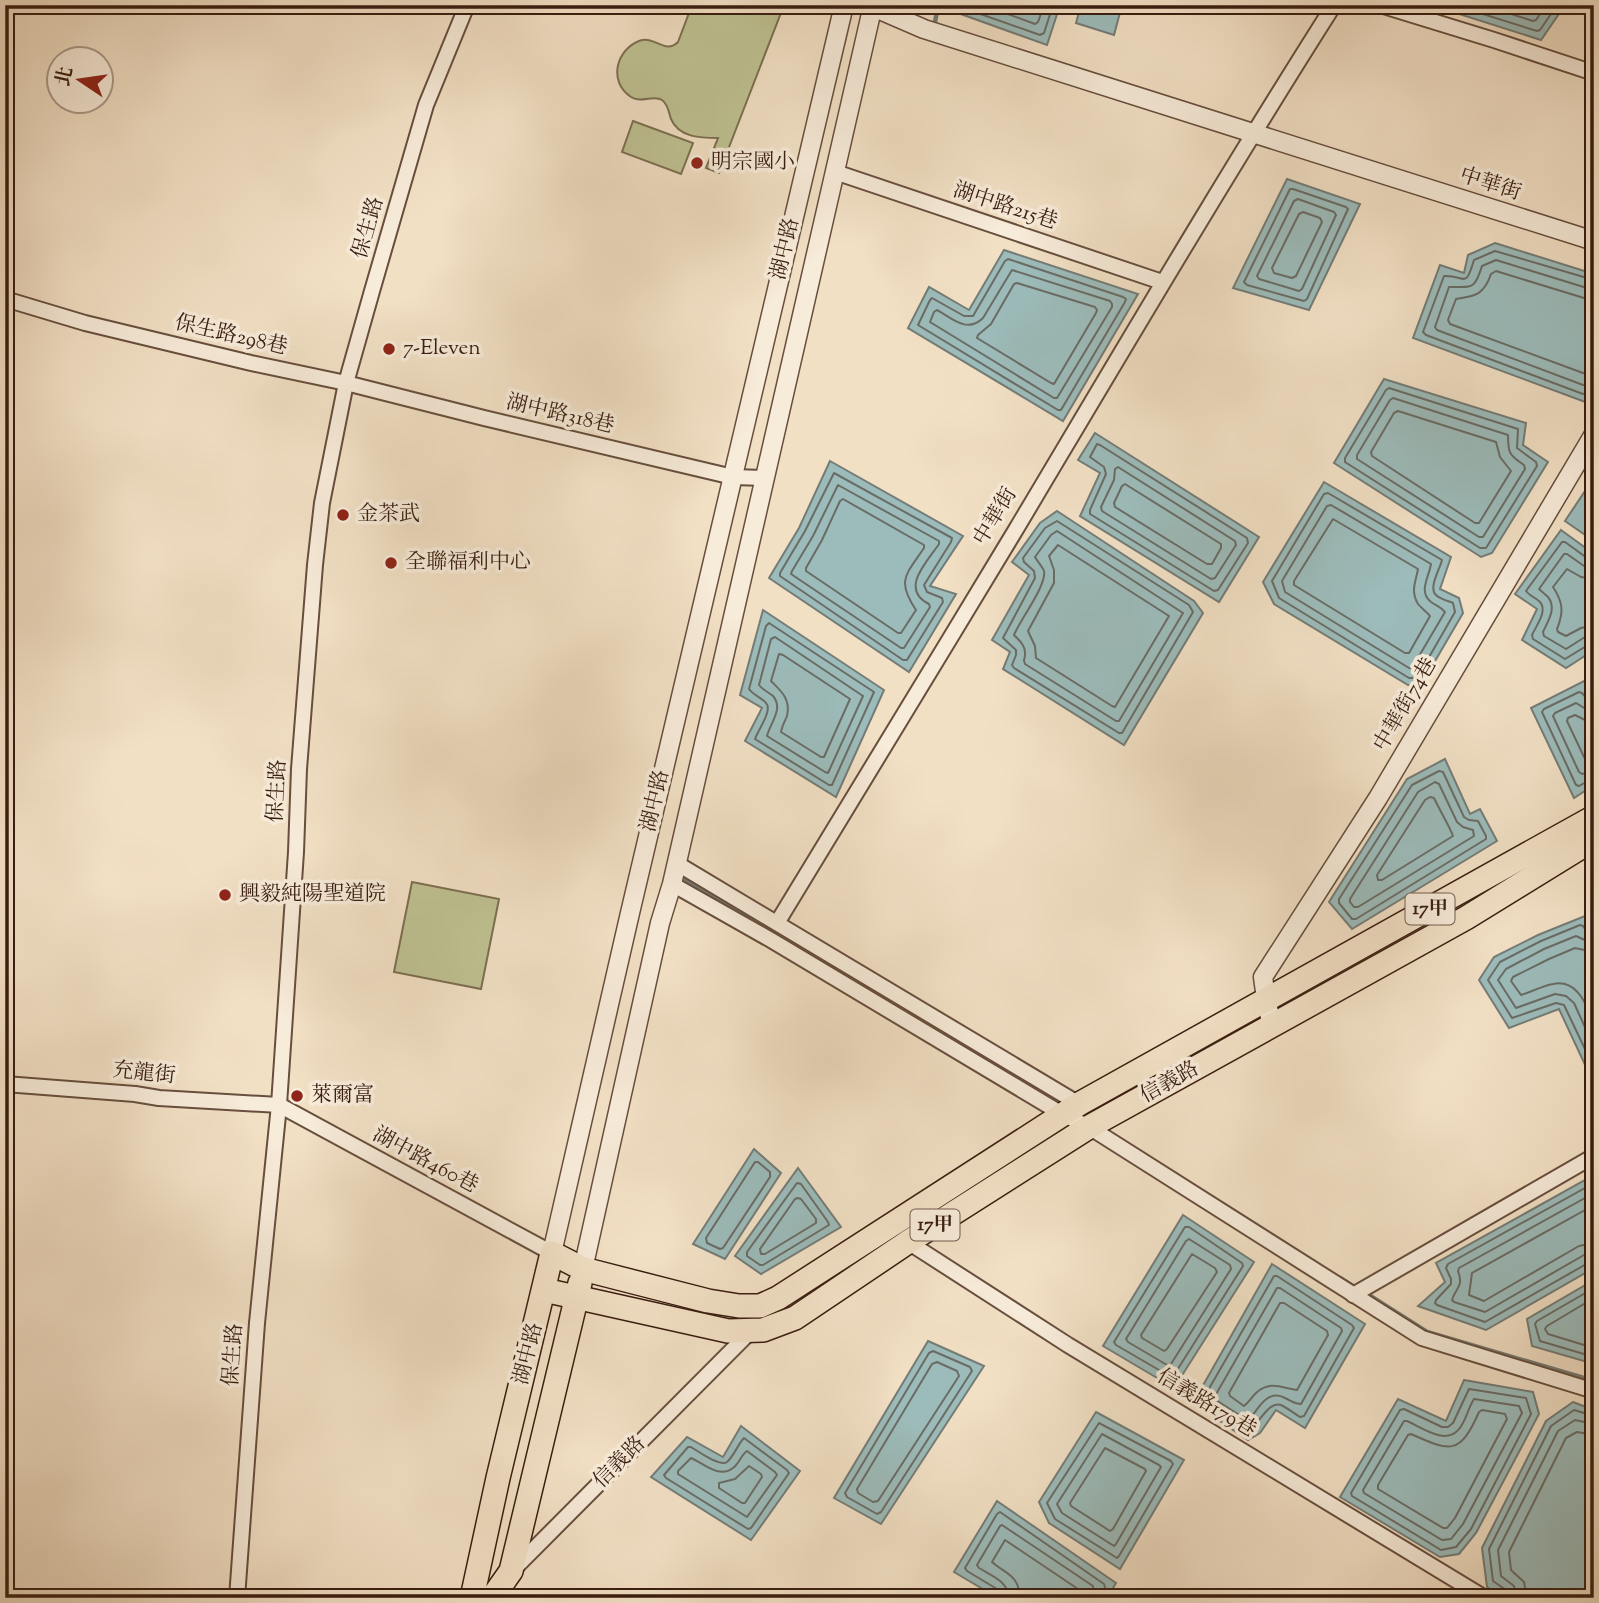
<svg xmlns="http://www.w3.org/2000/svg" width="1599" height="1603" font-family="'Sorts Mill Goudy','Noto Serif TC',serif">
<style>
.green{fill:#bec192;stroke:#7c6f51;stroke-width:2}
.water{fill:#9cbcbb;stroke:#747c77;stroke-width:2}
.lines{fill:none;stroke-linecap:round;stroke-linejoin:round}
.shore{stroke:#6a6c66;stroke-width:2}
.stream{stroke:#747c77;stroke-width:4.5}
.minor-casing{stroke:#674e3d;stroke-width:18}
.tertiary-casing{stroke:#674e3d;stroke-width:21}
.primary-casing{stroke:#391d10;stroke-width:26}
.minor{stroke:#f7ebd9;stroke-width:14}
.tertiary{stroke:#f7ebd9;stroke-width:18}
.primary{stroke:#f2e0c5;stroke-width:23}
.poi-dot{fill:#8f2418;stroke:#f7ebd9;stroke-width:2.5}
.labels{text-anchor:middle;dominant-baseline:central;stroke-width:7;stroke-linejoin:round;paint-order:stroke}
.shield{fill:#f7ebd9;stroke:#725b4c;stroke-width:2}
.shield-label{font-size:19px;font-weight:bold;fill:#391d10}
.poi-label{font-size:21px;fill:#391d10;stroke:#f7ebd9;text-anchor:start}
.street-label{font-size:21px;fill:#391d10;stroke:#f7ebd9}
</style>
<rect width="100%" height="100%" fill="#f2e0c5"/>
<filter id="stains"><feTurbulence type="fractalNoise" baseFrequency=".00286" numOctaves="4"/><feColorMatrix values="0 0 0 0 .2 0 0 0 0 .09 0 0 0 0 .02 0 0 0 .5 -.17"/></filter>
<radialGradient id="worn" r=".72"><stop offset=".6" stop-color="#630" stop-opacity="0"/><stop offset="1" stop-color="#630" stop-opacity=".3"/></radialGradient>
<!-- green -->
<g class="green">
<path d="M692 5H784L719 173 706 168 718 138C702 138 679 138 671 119 669 113 668 104 662 100 653 94 642 104 631 97 608 82 616 50 639 41 655 35 665 55 678 42Z"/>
<path d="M633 121 693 143 681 174 622 152Z"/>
<path d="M412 882 499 899 481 989 394 972Z"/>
</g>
<!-- water -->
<g class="water">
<path d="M960 5H1060L1047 45 958 13Z"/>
<path d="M1081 5H1122L1114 35 1076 23Z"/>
<path d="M1431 5H1565L1541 40Z"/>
<path d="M1287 179 1360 204 1309 310 1233 288Z"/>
<path d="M1495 243 1594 274V395L1588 403 1413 338 1440 265 1464 273 1468 255Z"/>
<path d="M1004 250 1138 294 1063 421 908 328 929 287 969 310Z"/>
<path d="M1384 379 1526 423 1523 445 1548 462 1492 553 1481 557 1334 463Z"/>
<path d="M1095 433 1259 537 1219 602 1080 516 1100 473 1078 460Z"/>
<path d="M830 461 963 536 930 586 956 594 909 672 769 578 799 528Z"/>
<path d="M1593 479H1594V541L1565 521Z"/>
<path d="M1324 482 1451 557 1440 589 1459 598 1463 613 1421 685H1408L1274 604 1263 582Z"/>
<path d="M1057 511 1194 601 1203 613 1124 745 1003 669 1010 652 992 640 1029 575 1012 562 1040 523Z"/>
<path d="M1561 530 1594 554V650L1566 668 1522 640 1537 609 1515 594Z"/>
<path d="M763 610 884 690 836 797 745 741 762 708 740 695Z"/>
<path d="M1584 681 1594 699V785L1574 798 1531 708Z"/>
<path d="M1445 759 1470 814 1480 809 1497 841 1352 929 1329 902 1407 779Z"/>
<path d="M1585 916 1594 930V1084L1559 1009 1509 1028 1479 980 1494 957 1538 935Z"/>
<path d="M754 1149 781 1173 725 1259 693 1244Z"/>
<path d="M798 1168 841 1227 761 1274 735 1256Z"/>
<path d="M1594 1175V1268L1486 1330 1418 1306 1445 1282 1436 1263Z"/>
<path d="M1183 1215 1254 1262 1174 1388 1103 1346Z"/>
<path d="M1272 1264 1365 1324 1305 1428 1276 1410 1260 1433 1248 1440 1193 1403Z"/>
<path d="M1594 1280V1364L1532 1346 1527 1319Z"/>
<path d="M928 1341 984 1366 881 1524 834 1498Z"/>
<path d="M1464 1380 1533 1392 1539 1414 1476 1533 1459 1554 1440 1557 1340 1497 1398 1399 1446 1421Z"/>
<path d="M1573 1402 1594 1410V1598H1506L1487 1587 1482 1548 1546 1421Z"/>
<path d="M1096 1412 1184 1460 1120 1569 1049 1523 1039 1502Z"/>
<path d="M741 1426 800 1471 751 1540 651 1477 687 1437 723 1457Z"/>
<path d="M997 1501 1116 1583 1107 1598H998L954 1572Z"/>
</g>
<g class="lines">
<!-- shore -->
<g class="shore">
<path d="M966 5 969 10 1040 35 1044 33 1053 5"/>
<path d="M983 5 1035 24 1038 22 1044 5"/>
<path d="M1454 5 1537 31 1540 30 1557 5"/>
<path d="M1483 5 1533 21 1536 20 1546 5"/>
<path d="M1290 189H1293L1346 207 1348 209 1307 299 1304 301 1247 285 1244 282Z"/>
<path d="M1298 199 1334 212 1336 215 1302 289 1299 291 1259 279 1257 276 1294 201Z"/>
<path d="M1303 212 1320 218 1322 222 1296 276 1292 278 1274 273 1272 268 1299 214Z"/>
<path d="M1008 259 1123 297 1126 299 1125 302 1061 410H1058L918 325 930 300 932 298 964 316H973L1005 261Z"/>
<path d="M1012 270 1110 301 1112 304V307L1057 398H1054L930 322 934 312 937 310C952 318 967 334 983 318Z"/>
<path d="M1594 280 1495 251 1474 260C1465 290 1466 275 1444 276L1423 332 1426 335 1583 394 1594 392"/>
<path d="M1017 283 1095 307 1097 310 1096 313 1054 384 1051 383 977 338 978 335 991 324 1014 284Z"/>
<path d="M1594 289 1587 288 1496 260 1482 266C1474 292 1471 286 1449 287L1435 327 1437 330 1583 385 1594 383"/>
<path d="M1594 299 1584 298 1496 271 1491 274C1484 295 1475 296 1456 299L1448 320 1450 324 1583 373H1594"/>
<path d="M1389 388 1518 429 1517 448 1536 462 1537 466 1486 548H1480L1345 462V458L1386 390Z"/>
<path d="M1393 398 1508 435C1508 453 1509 455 1524 465L1525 469 1483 537H1479L1357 459V455L1390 400Z"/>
<path d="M1398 411 1496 442 1500 457 1511 471 1479 523H1475L1372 456 1371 452 1394 413Z"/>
<path d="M1097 444 1100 445 1247 538 1248 543 1218 590 1214 591 1090 514V510L1106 474 1104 467 1090 457Z"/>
<path d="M1118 467 1235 541 1236 545 1215 578 1211 579 1102 511 1101 507 1114 480 1115 469Z"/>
<path d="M834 473 952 538 951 542 924 585 927 592 942 598 943 602 907 660H903L780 576V573L805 531Z"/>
<path d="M1125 484 1221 544V548L1212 564H1207L1115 507 1114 503 1122 486Z"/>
<path d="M838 485 939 541V544C927 562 899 589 929 604L930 607 904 648H901L791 574 792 571 813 536Z"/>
<path d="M1328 493 1442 560C1440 569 1428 588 1436 595 1440 599 1448 601 1453 603L1455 612 1417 678H1409L1279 598 1272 581 1324 494Z"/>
<path d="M843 499 924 545V548C906 575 896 580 916 610L901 633H898L806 571V568L822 540 840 501Z"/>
<path d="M1331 505 1431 564C1429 577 1418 592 1431 602 1437 606 1441 607 1445 612L1412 668H1409L1285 592 1282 581 1327 506Z"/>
<path d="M1333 519 1418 569C1416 581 1410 591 1418 604 1422 609 1427 612 1430 616L1409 653H1405L1294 585V581Z"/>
<path d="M1057 521 1189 605 1193 612 1122 733H1119L1014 668 1012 665 1016 655V650L1003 638 1035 578 1034 571 1024 562 1023 558 1045 528Z"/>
<path d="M1057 531 1183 613 1119 721H1116L1025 664C1023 656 1024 664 1025 655 1026 646 1020 641 1014 635 1020 620 1047 585 1044 571 1042 566 1037 561 1035 557L1051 535Z"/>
<path d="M1058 545 1169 616 1115 707 1112 706 1036 658 1035 646 1028 631 1054 583V570L1049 556Z"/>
<path d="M1594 559 1587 558 1565 542H1562L1526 591C1530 596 1536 598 1540 602 1548 611 1536 626 1532 635L1533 639 1565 659 1588 645H1594"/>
<path d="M1594 568 1584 566 1567 554H1564L1539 589C1542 592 1545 594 1548 597 1557 608 1548 621 1543 632L1544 636 1566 649 1585 637 1594 636"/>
<path d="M1594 579 1581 577 1567 569 1553 587C1563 602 1564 612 1557 629L1558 632 1566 636 1581 628 1594 625"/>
<path d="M769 623 874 692 832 785H829L755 739C758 730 773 710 766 703 761 697 753 695 749 689L766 626Z"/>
<path d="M775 637 863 696 828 773 825 772 767 736C770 723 784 709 773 696 768 692 763 690 759 685L771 639Z"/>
<path d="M779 654 783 655 850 699 824 757H821L781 732C782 726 785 721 787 716 791 699 781 691 771 681Z"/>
<path d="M1594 701 1588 700 1582 693 1579 692 1544 709 1542 712 1576 785 1579 786 1588 781 1594 780"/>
<path d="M1594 710 1586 709 1576 703 1555 713 1553 716 1579 772 1582 774 1594 771"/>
<path d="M1594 720H1585L1575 715 1568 718 1567 721 1585 759 1594 761"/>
<path d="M1439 771 1443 772 1464 817 1469 820 1478 821 1486 836V839L1356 919H1352L1339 903V899L1412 785Z"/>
<path d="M1435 782 1439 784 1457 822 1463 827 1473 830 1474 836 1358 907H1354L1350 902V899L1418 792Z"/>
<path d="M1430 797 1434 798C1440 811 1449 825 1453 836L1382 880H1378L1377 875 1425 800Z"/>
<path d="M1594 933 1588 932 1583 926 1580 925 1541 941 1500 962 1488 980 1512 1018 1556 1003 1564 1005 1594 1068"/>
<path d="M1594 942 1587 941 1576 936 1544 949 1506 969 1498 980 1516 1008 1555 994 1566 996 1574 1003 1594 1047"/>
<path d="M1594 952 1575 948 1549 959 1513 977 1511 981 1521 995C1531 992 1542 986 1553 984 1577 979 1586 1004 1594 1022"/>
<path d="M755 1162H758L770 1172V1177L723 1248 720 1249 707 1243 706 1238Z"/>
<path d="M797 1183 801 1184 828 1222 829 1225 763 1265H760L747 1256V1252Z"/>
<path d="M1594 1183 1448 1264 1446 1268 1451 1279V1284L1436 1300 1435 1303 1437 1305 1485 1322 1588 1263 1594 1262"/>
<path d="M1594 1193 1459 1268 1458 1271C1464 1287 1456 1287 1452 1300L1454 1302 1485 1312 1584 1255 1594 1253"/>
<path d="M798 1198 801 1199 816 1219V1223L765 1254H761L760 1249 795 1199Z"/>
<path d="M1594 1205 1472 1273 1469 1295 1484 1301 1579 1246 1594 1243"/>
<path d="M1185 1227H1189L1242 1263 1243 1266 1174 1375 1171 1377 1116 1345 1114 1342Z"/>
<path d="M1189 1239 1230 1265 1231 1269 1171 1364 1167 1365 1128 1342 1126 1339 1186 1241Z"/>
<path d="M1192 1254 1215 1268 1217 1272 1167 1349 1164 1351 1142 1338 1141 1335Z"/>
<path d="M1274 1276H1277L1352 1325 1354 1328 1304 1416 1300 1417C1294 1413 1287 1408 1281 1405 1268 1400 1259 1426 1247 1431L1205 1403 1203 1399Z"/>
<path d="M1277 1288H1280L1341 1328 1342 1331 1301 1404C1294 1404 1292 1401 1285 1398 1268 1389 1259 1407 1250 1419L1247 1420 1216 1400 1215 1396Z"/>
<path d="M1594 1288 1537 1321 1535 1324 1540 1341 1594 1357"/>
<path d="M1594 1298 1547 1326 1545 1329 1548 1334 1594 1348"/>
<path d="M1280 1303H1284L1327 1331 1328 1335 1297 1390C1282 1388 1270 1380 1256 1393 1251 1398 1249 1402 1244 1406L1230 1396 1229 1393Z"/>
<path d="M933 1351 970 1367 972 1371 881 1512 877 1514 847 1497 845 1493 929 1353Z"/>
<path d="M937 1362 957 1371 959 1376 878 1501 873 1502 858 1493 857 1489 932 1364Z"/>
<path d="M1469 1389 1526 1398 1531 1414 1471 1529 1456 1547 1441 1550 1352 1496 1351 1493 1400 1410 1404 1409 1442 1427H1448L1453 1423Z"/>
<path d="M1474 1399 1519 1406 1522 1413 1463 1524 1451 1539 1442 1540 1364 1493 1363 1490 1404 1421H1407C1421 1427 1446 1446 1459 1429 1466 1421 1468 1408 1474 1399Z"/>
<path d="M1482 1410 1505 1414 1507 1419 1455 1518 1447 1528H1443L1378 1489V1485L1408 1435 1411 1434C1451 1452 1460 1455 1479 1412Z"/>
<path d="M1099 1423 1171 1461 1173 1464 1119 1556 1117 1558 1055 1519 1047 1503Z"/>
<path d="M1102 1434 1159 1465 1161 1467 1116 1544 1114 1546 1062 1513 1057 1504Z"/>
<path d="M744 1438 787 1470 789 1473 751 1528 748 1529 666 1478 664 1475 688 1447H691C699 1452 720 1467 727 1462 734 1456 738 1444 744 1438Z"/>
<path d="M1105 1448 1145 1469 1146 1471 1113 1529 1110 1531 1071 1506 1070 1503Z"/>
<path d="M747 1451 775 1472 777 1475 747 1517 678 1474V1471L691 1458C703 1463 719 1479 733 1468 739 1464 741 1455 747 1451Z"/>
<path d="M749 1466 761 1474 762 1477 745 1503H742L719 1488V1483L735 1479Z"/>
<path d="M1000 1598V1593L997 1589 967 1571 965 1568 997 1514 1000 1512 1104 1584 1105 1587 1102 1598"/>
<path d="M1009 1598C1008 1581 992 1576 979 1568L977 1565 1000 1526 1002 1525 1093 1586V1598"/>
<path d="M1020 1598C1019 1575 1006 1574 992 1562L1005 1540 1081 1591 1082 1598"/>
<path d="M1508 1598 1506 1590 1493 1581 1489 1549 1551 1426 1574 1410 1594 1416"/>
<path d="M1517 1598 1514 1586 1501 1576 1498 1550 1558 1431 1575 1420 1594 1424"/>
<path d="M1527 1598 1524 1582 1511 1570 1509 1552 1566 1438 1577 1432 1594 1435"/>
</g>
<!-- stream -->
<g class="stream">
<path d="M934 28 937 11 941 5"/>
<path d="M684 879 848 978"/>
<path d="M1340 1278 1356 1288"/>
<path d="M1364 1292 1427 1332 1594 1381"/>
</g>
<defs>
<g id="minor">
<path d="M1380 5 1494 40 1594 73"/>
<path d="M835 172 1162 282"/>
<path d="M5 299 85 323 251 363 346 383 484 418 733 477 765 478"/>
<path d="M676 863 1079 1104"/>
<path d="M672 884 771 940 1062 1114 1089 1127 1422 1338 1594 1391"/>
<path d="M777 923C856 793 936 662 1015 531 1120 355 1224 178 1334 5"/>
<path d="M5 1084 135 1094 159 1098 279 1105 552 1253"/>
<path d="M908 1242 1068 1345 1485 1598"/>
<path d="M1353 1295 1594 1156"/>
<path d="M512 1571 751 1331"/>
<path d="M237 1598 257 1323 279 1105 296 852 299 769 315 565 322 503 346 383 372 291 426 105 467 5"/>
</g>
<g id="tertiary">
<path d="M872 5 873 7 924 29 1594 241"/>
<path d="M1272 1026 1266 999 1263 977 1378 798 1594 434"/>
<path d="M552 1253 630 913 844 5"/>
<path d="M583 1269 660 923 672 884 873 5"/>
</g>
<g id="primary">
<path d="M544 1290 728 1331 763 1330 795 1318 908 1242 1089 1127 1466 918 1594 839"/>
<path d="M472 1598 498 1478 552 1253 583 1269 708 1301 739 1306H760L778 1298 1079 1104 1594 817"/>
<path d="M492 1598 511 1571 580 1283"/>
</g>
</defs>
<!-- minor casing -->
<use href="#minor" class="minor-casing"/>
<!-- tertiary casing -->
<use href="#tertiary" class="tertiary-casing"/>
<!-- primary casing -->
<use href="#primary" class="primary-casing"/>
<!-- minor -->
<use href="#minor" class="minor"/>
<!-- tertiary -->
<use href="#tertiary" class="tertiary"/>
<!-- primary -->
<use href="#primary" class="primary"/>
</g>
<!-- markers -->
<g class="poi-dot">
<circle cx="697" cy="163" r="7"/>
<circle cx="389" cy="349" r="7"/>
<circle cx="343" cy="515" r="7"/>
<circle cx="391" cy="563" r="7"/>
<circle cx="225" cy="895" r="7"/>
<circle cx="297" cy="1096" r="7"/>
</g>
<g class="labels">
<!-- shield labels -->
<g class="shield">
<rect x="1405.5" y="893.5" width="49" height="31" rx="5"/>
<rect x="910.5" y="1209.5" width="49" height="31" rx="5"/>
</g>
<g class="shield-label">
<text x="1430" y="909">17甲</text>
<text x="935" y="1225">17甲</text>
</g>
<!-- poi labels -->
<g class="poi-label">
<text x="711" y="163">明宗國小</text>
<text x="403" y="349">7-Eleven</text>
<text x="357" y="515">金茶武</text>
<text x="405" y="563">全聯福利中心</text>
<text x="239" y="895">興毅純陽聖道院</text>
<text x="311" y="1096">萊爾富</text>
</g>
<!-- street labels -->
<g class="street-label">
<text transform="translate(1490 185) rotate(18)">中華街</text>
<text transform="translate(1005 207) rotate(18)">湖中路215巷</text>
<text transform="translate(369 228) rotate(-74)">保生路</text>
<text transform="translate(786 249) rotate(-77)">湖中路</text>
<text transform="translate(231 336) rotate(13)">保生路298巷</text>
<text transform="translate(560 415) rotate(13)">湖中路318巷</text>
<text transform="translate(996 517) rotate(-59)">中華街</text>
<text transform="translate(1406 705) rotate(-60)">中華街74巷</text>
<text transform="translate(278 791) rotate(-87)">保生路</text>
<text transform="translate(656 801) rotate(-77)">湖中路</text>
<text transform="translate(144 1074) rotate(6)">充龍街</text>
<text transform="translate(1170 1083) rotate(-29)">信義路</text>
<text transform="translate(425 1161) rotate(28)">湖中路460巷</text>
<text transform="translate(529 1354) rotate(-76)">湖中路</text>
<text transform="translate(234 1355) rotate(-86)">保生路</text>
<text transform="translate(1206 1404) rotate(31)">信義路179巷</text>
<text transform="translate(620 1463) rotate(-45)">信義路</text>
</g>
</g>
<!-- margin -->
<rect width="1599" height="1603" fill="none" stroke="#f2e0c5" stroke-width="28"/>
<rect x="7" y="7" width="1585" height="1589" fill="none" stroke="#391d10" stroke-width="3.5"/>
<rect x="14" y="14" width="1571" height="1575" fill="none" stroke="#391d10" stroke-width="2"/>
<!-- north arrow -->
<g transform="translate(80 80) rotate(283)"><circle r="33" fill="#f7ebd9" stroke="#ab9989" stroke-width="2"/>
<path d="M0-5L12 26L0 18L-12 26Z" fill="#8f2418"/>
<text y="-10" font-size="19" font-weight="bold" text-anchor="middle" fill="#391d10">北</text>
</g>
<rect width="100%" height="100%" filter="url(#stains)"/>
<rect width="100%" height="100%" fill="url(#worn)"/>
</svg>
